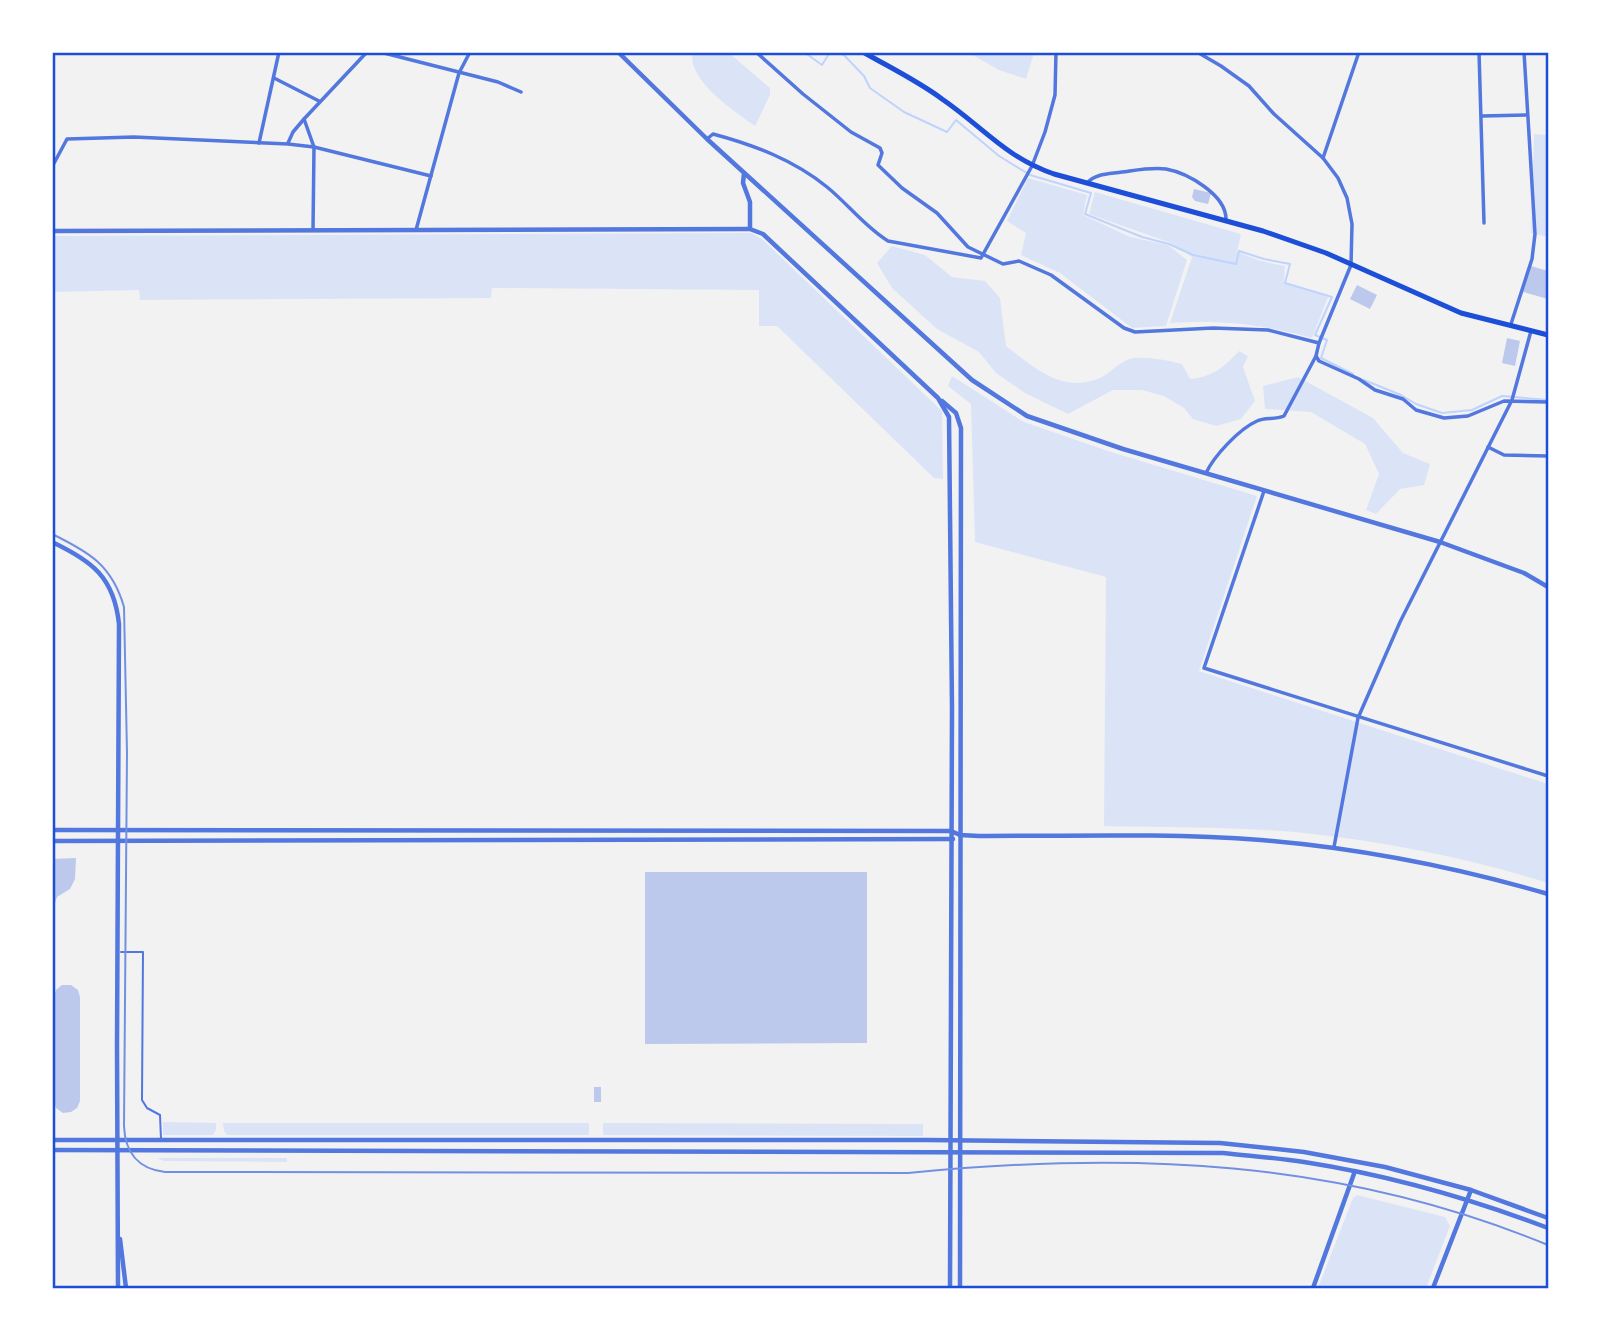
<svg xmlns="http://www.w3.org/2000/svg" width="1601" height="1341" font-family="'Source Sans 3',sans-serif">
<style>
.green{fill:#dbe4f7}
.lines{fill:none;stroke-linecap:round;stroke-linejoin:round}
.stream{stroke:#bfd3fe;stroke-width:2}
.building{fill:#bdc9ec}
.service{stroke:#5277de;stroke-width:2}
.minor{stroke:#5277de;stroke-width:3.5}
.tertiary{stroke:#5277de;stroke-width:4.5}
.trunk{stroke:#1d4ed8;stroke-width:5}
.tram{stroke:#7290e2;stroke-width:2}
.neatline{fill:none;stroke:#1d4ed8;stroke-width:2.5}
</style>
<rect width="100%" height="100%" fill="#f2f2f2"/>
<!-- green -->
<g class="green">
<path d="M692 53H729L770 88V95L755 126C734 111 689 82 692 53Z"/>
<path d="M969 53H1034L1026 79 999 70Z"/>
<path d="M1534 134 1548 135V237L1531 233Z"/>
<path d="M1028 178 1087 195 1083 215 1130 237 1168 245 1187 260 1166 326 1132 328 1060 273 1021 255 1026 233 1007 221Z"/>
<path d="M1095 192 1241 234 1237 252 1261 261 1285 266 1284 282 1328 297 1312 338C1259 324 1224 320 1170 323L1192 257 1171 243 1089 214Z"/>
<path d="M751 233 762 239 942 411 943 479 934 478 777 326H759V290L492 288 491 298 140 300 139 290 53 292V236Z"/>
<path d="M892 246 925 255 952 277 985 281 1000 298 1006 346C1035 368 1063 395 1102 377 1112 372 1122 359 1134 358 1150 357 1166 360 1182 364L1190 379C1213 377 1224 367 1239 351L1248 356 1243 367 1255 401 1241 419 1216 426 1193 419 1184 408 1164 396 1142 390H1113L1068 414 1025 393 996 373 979 352 937 329 892 288 877 263Z"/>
<path d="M952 376 1024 422 1111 452 1257 496 1199 671 1548 784V883C1478 861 1402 845 1329 836 1255 826 1179 828 1104 826L1106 577 975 542 971 404 948 386Z"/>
<path d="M1298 377 1373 418 1403 453 1430 464 1424 485 1400 489 1376 514 1366 510 1379 474 1365 444 1311 412 1265 409 1263 386Z"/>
<path d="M163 1122 216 1123V1130L213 1135H163Z"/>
<path d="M223 1123H589V1135H227L224 1131Z"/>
<path d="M603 1123 923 1124V1136L603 1135Z"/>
<path d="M157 1158H287V1162L164 1161Z"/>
<path d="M1357 1195 1445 1217 1450 1226 1426 1288H1318L1353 1198Z"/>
</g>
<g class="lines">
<!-- stream -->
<g class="stream">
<path d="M804 52 822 65 830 52"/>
<path d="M841 52 864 76 870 88 904 112 947 132 956 120 999 156 1030 175 1091 193 1085 214 1142 237 1169 244 1193 255 1236 264 1239 251 1264 259 1290 264 1285 283 1332 297 1315 335 1327 340 1321 358 1353 374"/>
<path d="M1364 380 1401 395 1416 404 1442 413 1472 410 1502 396 1548 400"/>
</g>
</g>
<!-- building -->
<g class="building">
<path d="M1194 189 1211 193 1208 204 1195 201 1192 197Z"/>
<path d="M1531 266 1548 271V299L1523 292Z"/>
<path d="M1357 285 1377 295 1370 309 1350 299Z"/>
<path d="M1507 338 1520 341 1515 366 1502 363Z"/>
<path d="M76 858 75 879 70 889 57 897 52 912V859Z"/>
<path d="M645 872H867V1043L645 1044Z"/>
<path d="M62 985H71L78 990 80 997V1101L77 1108 71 1112 63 1113 56 1108 54 1101V997L56 990Z"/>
<rect x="594" y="1087" width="7" height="15"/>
</g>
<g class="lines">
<!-- service -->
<path class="service" d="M121 952H143L142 1100 147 1108 160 1115 161 1139"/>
<!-- minor -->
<g class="minor">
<path d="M380 52 498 82 521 92"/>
<path d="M756 52 803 94 851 132 880 148 882 153 878 165 902 188 937 213 968 247 1003 264 1019 261 1051 275 1124 328 1135 332 1213 328 1268 330 1319 343"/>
<path d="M1197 52 1221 66 1249 86 1274 114 1323 158 1338 178 1347 198 1352 224 1351 265 1319 343 1316 356 1319 361 1359 379 1375 390 1403 399 1416 410 1444 418 1468 416 1504 401 1548 402"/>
<path d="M1479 52 1484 223"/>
<path d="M274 78 319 101"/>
<path d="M1482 116 1527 115"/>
<path d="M707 139 713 134C754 145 794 160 827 187 848 204 865 227 888 241L981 258 1032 166 1045 132 1055 95 1056 52"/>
<path d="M259 143 279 52"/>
<path d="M288 143 293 132 304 119"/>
<path d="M1323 158 1359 52"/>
<path d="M52 167 67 139 134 137 288 144 314 147 431 176"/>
<path d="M1087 183C1096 173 1110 174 1122 172 1137 170 1152 167 1166 169 1188 173 1226 195 1226 219"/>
<path d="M313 230 314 147 304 119 367 52"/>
<path d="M416 230 459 73 470 52"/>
<path d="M1511 324 1532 259 1535 234 1524 52"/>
<path d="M1488 447 1504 455 1548 456"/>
<path d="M1206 473C1214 456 1239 429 1257 421 1265 417 1275 420 1284 416L1316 356"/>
<path d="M1264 491 1204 668 1548 776"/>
<path d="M1334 847 1358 718 1400 622 1512 400 1531 331"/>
</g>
<!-- tertiary -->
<g class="tertiary">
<path d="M618 52 707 139 972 380 1027 416 1123 449 1440 542 1524 573 1548 587"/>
<path d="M744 173 743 183 750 202V229L763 234 938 398 949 417 952 708 950 1288"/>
<path d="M52 231 750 229"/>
<path d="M942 401 956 413 961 428 960 1288"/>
<path d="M52 542C92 561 114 577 119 624L117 1046 118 1288"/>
<path d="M52 830 951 831 960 835 979 836C1073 836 1167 833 1261 840 1359 848 1455 867 1548 894"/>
<path d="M52 841 953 839"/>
<path d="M52 1140H927L1220 1143 1304 1152 1385 1167 1471 1190 1548 1218"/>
<path d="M52 1150 1223 1153C1250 1156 1277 1158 1304 1162 1388 1175 1469 1198 1548 1228"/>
<path d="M120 1239 126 1288"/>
<path d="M1313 1288 1355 1171"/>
<path d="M1433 1288 1471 1190"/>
</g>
<!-- trunk -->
<path class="trunk" d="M863 52C889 67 918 81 942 99 983 127 1005 157 1054 174L1263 231 1326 253 1461 313 1548 335"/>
<!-- tram -->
<path class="tram" d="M52 534C89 552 112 565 124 607L127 753 124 1126C125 1152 138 1169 165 1172L908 1173C1131 1151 1339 1159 1548 1245"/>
</g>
<!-- border -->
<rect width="1601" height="1341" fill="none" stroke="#ffffff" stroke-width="108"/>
<rect x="54" y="54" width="1493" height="1233" class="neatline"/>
</svg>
